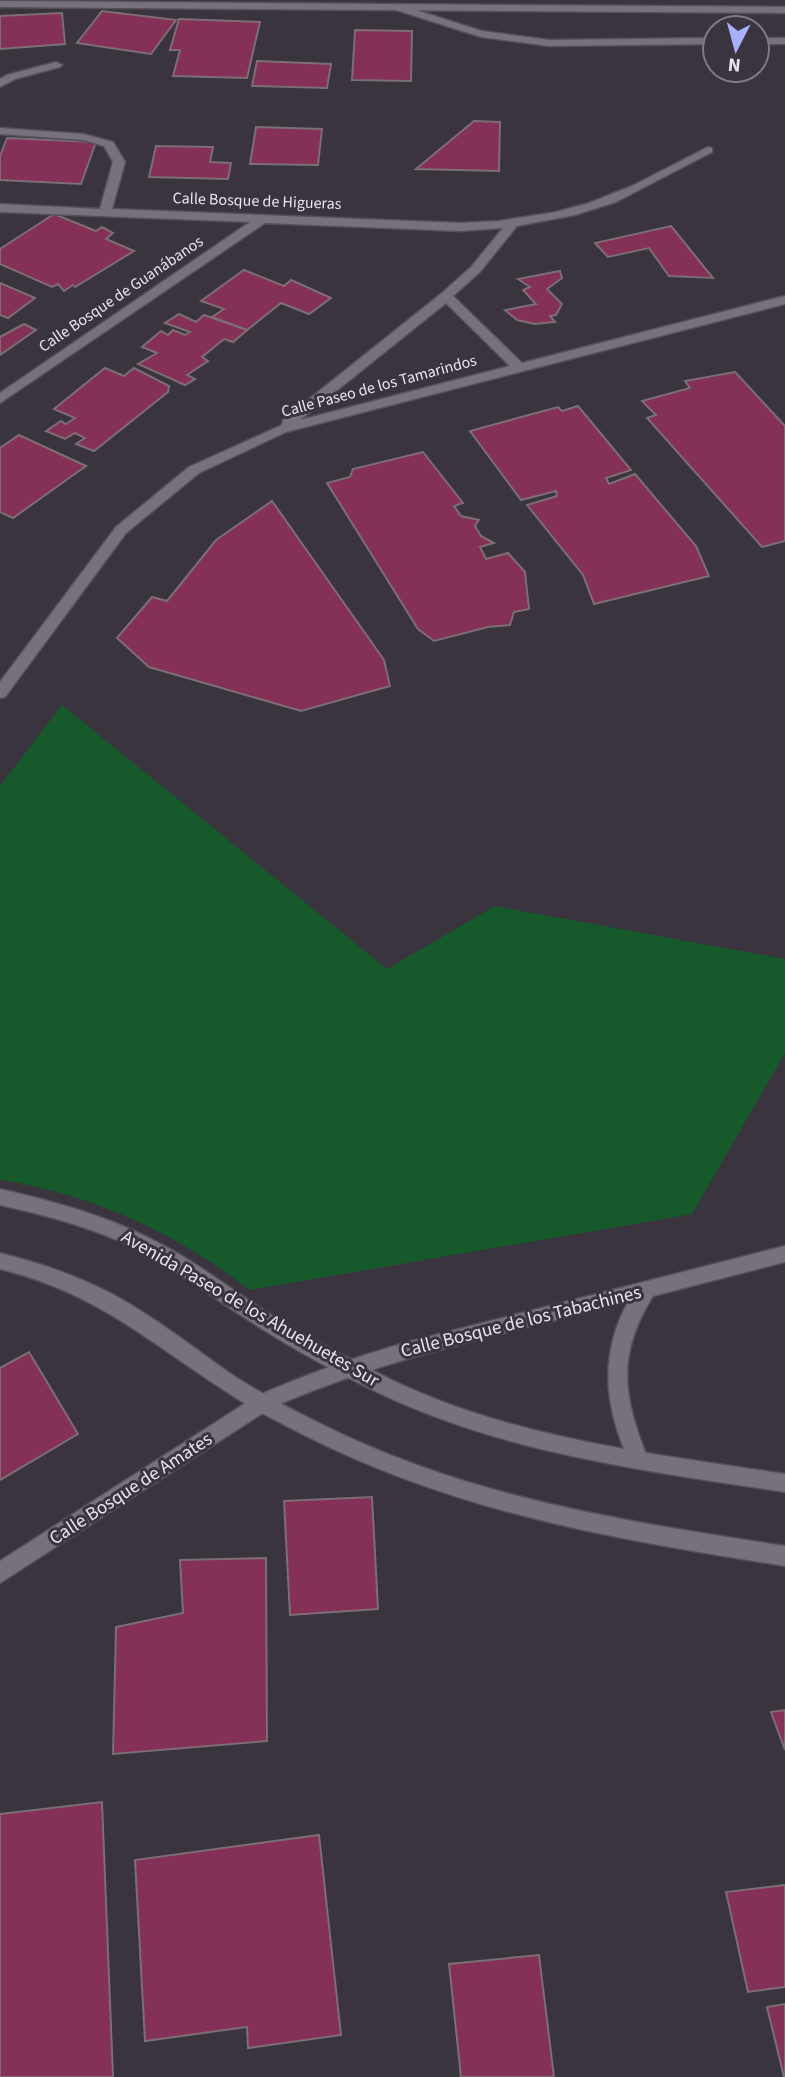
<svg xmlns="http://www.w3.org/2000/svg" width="785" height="2077" font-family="'Source Sans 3',sans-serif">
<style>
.green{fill:#165a2c}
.building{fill:#843057;stroke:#7c6e73;stroke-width:2}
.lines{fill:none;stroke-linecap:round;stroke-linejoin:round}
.service-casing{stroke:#545058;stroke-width:3}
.minor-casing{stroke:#545058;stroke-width:3}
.tertiary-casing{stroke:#545058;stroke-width:3}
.secondary-casing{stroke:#545058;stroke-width:3}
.service{fill:#76717d;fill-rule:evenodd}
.minor{fill:#76717d;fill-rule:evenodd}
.tertiary{fill:#76717d;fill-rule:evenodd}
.secondary{fill:#76717d;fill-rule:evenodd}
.labels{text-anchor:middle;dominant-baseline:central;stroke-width:6;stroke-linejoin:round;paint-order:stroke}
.far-street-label{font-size:16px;fill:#e7e4eb;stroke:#39343e}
.street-label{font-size:19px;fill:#e7e4eb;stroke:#39343e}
</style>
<rect width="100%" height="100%" fill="#39343e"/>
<!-- green -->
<path class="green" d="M62 705 387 969 495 906 785 959V1053L692 1214 250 1290C234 1279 218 1266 201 1256 141 1218 70 1190 0 1180V786Z"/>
<!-- building -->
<g class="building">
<path d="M102 11 176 20 151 54 77 43Z"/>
<path d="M62 13 65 44 0 49V16Z"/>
<path d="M179 19 260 22 247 78 173 76 180 50H170Z"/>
<path d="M355 30 412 31 411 81 352 80Z"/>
<path d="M257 61 331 64 327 88 252 86Z"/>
<path d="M474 121 500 122 499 171 416 169Z"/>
<path d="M256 127 322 129 318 165 250 164Z"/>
<path d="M7 138 96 142 81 184 0 180V156Z"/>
<path d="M156 146 213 147 210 162 231 163 228 179 149 177Z"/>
<path d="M54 214 96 231 102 227 113 233 106 239 134 251 75 287 73 285 64 291 58 284 52 287 0 264V249Z"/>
<path d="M671 226 713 278 669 276 649 248 608 257 595 243Z"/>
<path d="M244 270 284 286 291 280 331 298 309 314 281 303 247 330 212 317 224 309 201 301Z"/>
<path d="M560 271 562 278 547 289 562 304 556 315 550 316 555 322 535 324 517 320 505 310 536 304 523 290 530 287 518 279Z"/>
<path d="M0 283 35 298 8 318 0 315Z"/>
<path d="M179 314 196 322 204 315 247 330 233 342 224 339 202 357 208 361 187 375 195 379 185 385 138 364 157 353 142 347 161 331 168 335 173 330 185 335 190 332 165 323Z"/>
<path d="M24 324 36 330 0 355V337Z"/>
<path d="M105 368 124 376 134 368 169 386 168 392 94 451 76 444 85 438 75 433 65 439 46 431 61 421 66 424 75 418 54 409Z"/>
<path d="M735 372 785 426V541L762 547 647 418 656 415 642 401 690 388 685 381Z"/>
<path d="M578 406 631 470 606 478 609 484 635 474 696 546 709 576 594 604 583 575 527 505 557 496 556 491 521 500 470 431 558 407 562 411Z"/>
<path d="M19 435 86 466 13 518 0 512V448Z"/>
<path d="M423 452 463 503 454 506 461 516 479 520 475 526 481 536 494 543 480 547 486 559 508 553 525 572 529 609 514 612 510 625 488 627 434 641 418 629 327 483 350 477 353 469Z"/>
<path d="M272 501 384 660 390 686 301 711 149 667 117 638 152 597 167 601 216 540Z"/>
<path d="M29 1352 78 1434 0 1480V1368Z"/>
<path d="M372 1497 378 1609 290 1615 284 1501Z"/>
<path d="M266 1558 267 1741 113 1754 116 1627 183 1613 180 1560Z"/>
<path d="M785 1710V1750L771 1712Z"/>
<path d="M102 1802 113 2077H0V1814Z"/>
<path d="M319 1835 341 2035 248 2048 247 2027 145 2041 135 1860Z"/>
<path d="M785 1885V1987L748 1992 726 1892Z"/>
<path d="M539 1955 554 2077H461L449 1964Z"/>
<path d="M785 2004V2077H784L767 2007Z"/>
</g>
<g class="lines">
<defs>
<g id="service">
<path d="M397 4 482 31 549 40 715 38V44L549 46 481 37 393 9 392 7Z"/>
<rect x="757" y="38" width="28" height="6"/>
</g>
<g id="minor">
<path d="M56 62 62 65 60 67 15 79 0 87V79L7 75Z"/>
<path d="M0 128 83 134 113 142 125 162 112 209 460 223 499 221 556 212 589 203 632 186 708 147 712 148V152L616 202 575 215 517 226 479 273 453 296 522 363 785 296V304L286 432 199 473 126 533 5 697 0 698V682L116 527 189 467 282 425 283 420 442 293 471 267 503 228 460 231 265 223 0 403V393L250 222 0 212V204L100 209 113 162 104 146 83 140 0 134ZM446 303 510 366 300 420Z"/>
<path d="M785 1246V1262L653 1296C616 1355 623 1397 648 1459L645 1465 638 1468 631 1465C605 1410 598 1357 628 1302 507 1333 383 1358 269 1409L0 1583V1561L255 1397C306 1374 358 1356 412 1341Z"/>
</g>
<g id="tertiary">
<path d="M0 1189C52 1201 104 1215 151 1239 192 1259 229 1288 268 1313 308 1338 351 1360 394 1381 516 1439 653 1454 785 1474V1492C648 1471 508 1454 381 1394 338 1373 296 1351 256 1325 217 1301 181 1272 140 1251 96 1228 48 1216 0 1205Z"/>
<path d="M0 1253C40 1263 78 1276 114 1295 158 1319 196 1350 237 1378 264 1395 292 1410 321 1424 469 1498 623 1521 785 1546V1566C616 1539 461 1514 306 1436 279 1422 252 1409 227 1392 146 1340 97 1293 0 1269Z"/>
</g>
<path id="secondary" d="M0 1 785 7V13L0 7Z"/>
</defs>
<!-- service casing -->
<use href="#service" class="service-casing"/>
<!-- minor casing -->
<use href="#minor" class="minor-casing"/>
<!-- tertiary casing -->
<use href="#tertiary" class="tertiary-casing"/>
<!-- secondary casing -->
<use href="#secondary" class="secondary-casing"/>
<!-- service -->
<use href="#service" class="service"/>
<!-- minor -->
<use href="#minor" class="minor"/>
<!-- tertiary -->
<use href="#tertiary" class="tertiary"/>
<!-- secondary -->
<use href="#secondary" class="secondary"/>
</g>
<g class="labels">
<!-- far-street labels -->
<g class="far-street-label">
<text transform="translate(257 201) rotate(2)">Calle Bosque de Higueras</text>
<text transform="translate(121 294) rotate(-34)">Calle Bosque de Guanábanos</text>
<text transform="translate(379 386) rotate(-15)">Calle Paseo de los Tamarindos</text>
</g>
<!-- street labels -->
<g class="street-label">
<text transform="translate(250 1309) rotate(30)">Avenida Paseo de los Ahuehuetes Sur</text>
<text transform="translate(521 1322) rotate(-14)">Calle Bosque de los Tabachines</text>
<text transform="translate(131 1489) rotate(-33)">Calle Bosque de Amates</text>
</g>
</g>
<!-- north arrow -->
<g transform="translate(736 49) rotate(186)"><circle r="33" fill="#39343e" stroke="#7f7a83" stroke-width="2"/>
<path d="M0-5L12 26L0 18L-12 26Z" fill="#a7b1fc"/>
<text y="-10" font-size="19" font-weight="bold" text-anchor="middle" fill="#e7e4eb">N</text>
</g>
</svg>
